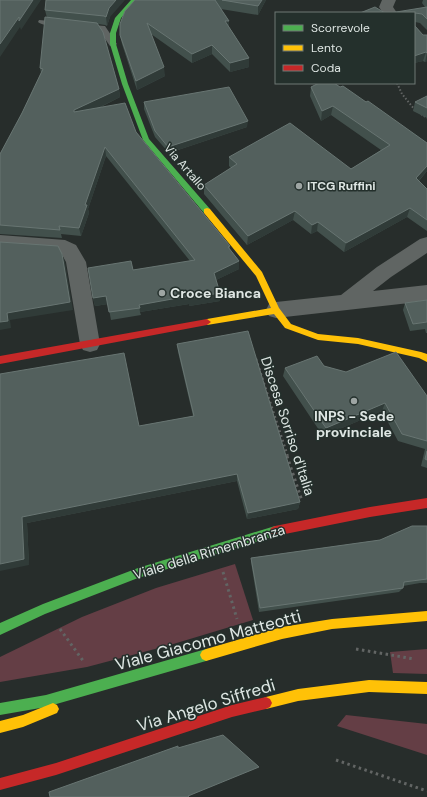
<svg xmlns="http://www.w3.org/2000/svg" width="427" height="797" font-family="'DM Sans',sans-serif">
<style>
.green{fill:#643e45}
.lines{fill:none;stroke-linecap:round;stroke-linejoin:round}
.path-far2{stroke:#626564;stroke-width:2;stroke-dasharray:1.5 2;stroke-linecap:butt}
.path-far1{stroke:#626564;stroke-width:2.5;stroke-dasharray:2 3;stroke-linecap:butt}
.path{stroke:#626564;stroke-width:3;stroke-dasharray:2.5 3.5;stroke-linecap:butt}
.lane{fill:#606563;fill-rule:evenodd}
.street{fill:#606563;fill-rule:evenodd}
.fast{fill:#4caf50;fill-rule:evenodd}
.slow{fill:#ffc107;fill-rule:evenodd}
.jam{fill:#c62828;fill-rule:evenodd}
.wall{fill:#42504c}
.shaded-wall{fill:#303b38}
.building{fill:#53605d;stroke:#687572}
.poi-dot{fill:#9ea5a3;stroke:#24302c;stroke-width:1.5}
.labels{text-anchor:middle;dominant-baseline:central;stroke-width:3;stroke-linejoin:round;paint-order:stroke}
.far-street-label{font-size:12px;fill:#dee6e3;stroke:#24302c}
.far-poi-label{font-size:12px;font-weight:bold;fill:#dee6e3;stroke:#24302c;text-anchor:start}
.poi-label{font-size:14px;font-weight:bold;fill:#dee6e3;stroke:#24302c;text-anchor:start}
.street-label{font-size:14px;fill:#dee6e3;stroke:#24302c}
.near-street-label{font-size:17px;fill:#dee6e3;stroke:#24302c}
</style>
<rect width="100%" height="100%" fill="#272d2b"/>
<!-- green -->
<g class="green">
<path d="M235 564 253 620 170 645 87 667 0 682V657L82 617 156 588Z"/>
<path d="M427 649V674L393 673 390 652Z"/>
<path d="M346 715 427 724V755L337 726Z"/>
</g>
<g class="lines">
<!-- path-far2 -->
<g class="path-far2">
<path d="M397 83 402 94 415 110"/>
<path d="M421 114 427 118"/>
</g>
<!-- path-far1 -->
<path class="path-far1" d="M256 359 288 457"/>
<!-- path -->
<g class="path">
<path d="M287 456 302 501"/>
<path d="M223 572 237 619"/>
<path d="M60 629 84 662"/>
<path d="M356 649 414 659"/>
<path d="M336 760 427 791"/>
</g>
<!-- lane -->
<g class="lane">
<path d="M39 20 62 22 66 24C61 28 43 26 38 22Z"/>
<path d="M81 24 105 26 117 44 113 47 110 46 99 30 81 28 80 26Z"/>
</g>
<!-- street -->
<g class="street">
<path d="M382 0H396L393 7 397 13H383L379 7Z"/>
<path d="M0 235 65 240 76 245 86 262 100 344 97 350 90 352 83 350 80 344 66 262 61 253 0 249Z"/>
<path d="M427 237V253L391 277 373 291 427 285V301L276 318 269 316 266 310 269 304 276 302 341 295 377 267 420 239Z"/>
</g>
<!-- fast -->
<g class="fast">
<path d="M131 0H137L121 18 116 33V44L128 84 149 139 210 209V213H204L143 140 122 84 110 44V33L115 18Z"/>
<path d="M275 526 279 528 280 531 279 534 275 536 138 578 45 614 0 635V623L43 604 138 568Z"/>
<path d="M206 649 210 651 212 655 210 659 206 661 46 707 0 715V703L46 695Z"/>
</g>
<!-- slow -->
<g class="slow">
<path d="M207 208 210 209 262 272 279 308 291 324 318 334 358 338 421 352 427 354V362L419 358 358 344 318 340 285 328 274 314 207 325 204 324 203 322 207 319 271 308 256 276 204 213V209Z"/>
<path d="M427 611V621L332 629 282 639 206 661 202 659 200 655 202 651 206 649 282 627 332 619Z"/>
<path d="M369 680 427 682V694L369 692 298 701 266 709 262 707 260 703 262 699 266 697 298 689Z"/>
<path d="M53 703 57 705 59 709 57 713 23 727 0 733V721L23 715Z"/>
</g>
<!-- jam -->
<g class="jam">
<path d="M207 319 211 322 207 325 0 364V356Z"/>
<path d="M427 498V508L370 517 275 536 271 534 270 531 271 528 275 526 370 507Z"/>
<path d="M266 697 270 699 272 703 270 707 266 709 232 717 56 775 0 790V778L56 763 232 705Z"/>
</g>
</g>
<!-- wall -->
<g class="wall">
<path d="M46 0 110 17 107 26 105 25 98 24 119 89 120 97 99 108 136 132 230 246V249L239 261V269L216 280 220 301 189 306V304L140 312 141 315 111 320 108 304 95 306 93 298 133 270 190 261 106 156 88 209 89 213 81 236 61 234 62 238 0 234V154L22 113 41 73 40 68 47 18 45 10Z"/>
<path d="M135 0H266L258 15 221 9 229 21V27L249 58V67L230 72 212 54 192 63 151 34 165 76 137 90 122 44 120 35Z"/>
<path d="M423 0H427V30L420 23 415 22V26L423 35H427V61L425 62 423 61 414 63V13L425 7 422 3Z"/>
<path d="M311 87H340L366 102 427 143V171L419 181 427 189V231L407 217 344 252 317 231 311 234 293 220 247 245 204 194V185L231 168 229 166V157L351 169 381 150 331 115 321 121 310 96Z"/>
<path d="M427 96V118L413 111 415 102Z"/>
<path d="M144 102 247 127 169 153 155 137 144 109Z"/>
<path d="M427 300V333H426L425 329 410 331 403 310 405 303Z"/>
<path d="M177 344 300 502 298 509 247 519 237 481 27 523 29 565 0 374 139 426 193 416 178 352Z"/>
<path d="M324 366 427 396V468L421 466 425 449 398 441 382 411 323 436 283 376 285 368Z"/>
<path d="M427 526V583H420L403 586V588L399 592 259 612 251 562V558L380 540Z"/>
</g>
<!-- shaded-wall -->
<g class="shaded-wall">
<path d="M33 0H41L21 30 20 27 0 57V44L19 17Z"/>
<path d="M116 0H125L110 17 107 26 106 17 109 8Z"/>
<path d="M262 0H266L258 15V6Z"/>
<path d="M225 21H229V30Z"/>
<path d="M212 45V54L192 63V54Z"/>
<path d="M426 52 423 61 414 63V56Z"/>
<path d="M427 53V61L425 62Z"/>
<path d="M249 58V67L230 72V63Z"/>
<path d="M164 67 165 76 137 90 136 81Z"/>
<path d="M119 89 120 97 76 119 74 110Z"/>
<path d="M333 106 331 115 321 121 322 111Z"/>
<path d="M248 121 247 127 169 153 168 147Z"/>
<path d="M105 147 106 156 88 209 89 213 81 236 79 228 85 205Z"/>
<path d="M427 166V171L413 187 416 178Z"/>
<path d="M410 208 407 217 344 252 346 243Z"/>
<path d="M295 211 293 220 247 245 248 236Z"/>
<path d="M318 222 317 231 311 234 312 225Z"/>
<path d="M62 254 65 262 73 310 10 320 11 328 0 330V322L7 313Z"/>
<path d="M239 261V269L214 281V273Z"/>
<path d="M220 293V301L189 306V298Z"/>
<path d="M106 296 108 304 95 306 93 298Z"/>
<path d="M189 296V304L140 312 139 305Z"/>
<path d="M385 403 382 411 323 436 326 428Z"/>
<path d="M237 474V481L27 523 29 565 0 571V564L22 517Z"/>
<path d="M300 502 298 509 247 519 248 513Z"/>
</g>
<!-- building -->
<g class="building">
<path d="M0 0H33L19 21V17L0 44Z"/>
<path d="M46 0H116L109 8 106 17 104 16 45 10Z"/>
<path d="M135 0H215L229 21H225L249 58 230 63 212 45 192 54 147 23 164 67 136 81 120 35V24L125 11Z"/>
<path d="M222 0H262L258 6Z"/>
<path d="M375 7 385 13H360Z"/>
<path d="M427 7V19L422 14 415 13V26L423 35H427V53L426 52 414 56V13H390Z"/>
<path d="M45 17 97 23 103 32 119 89 74 110V112L125 103 136 132 230 246 228 247 239 261 214 273 220 293 189 298V296L139 305 140 308 109 312 106 296 93 298 88 268 131 261 133 270 195 260 105 147 85 205H87L79 228 59 226 60 230 0 225V154L22 113 43 69 40 68Z"/>
<path d="M319 83H334L340 87 343 86 366 102 368 101 427 143V166L416 178 427 189V220L410 208 346 243 318 222 312 225 295 211 248 236 204 185 237 164 229 157 290 123 351 169 390 145 333 106 322 111 311 87Z"/>
<path d="M229 87 248 121 168 147 155 131 144 102Z"/>
<path d="M427 96V108L415 102Z"/>
<path d="M0 242 58 246 62 254 70 302 7 313 8 321 0 322Z"/>
<path d="M427 300V322L413 324 405 303Z"/>
<path d="M248 331 300 502 248 513 237 474 22 517 24 559 0 564V374L124 353 139 426 194 416 177 344Z"/>
<path d="M396 352 427 396V441L402 434 385 403 326 428 285 368 317 356 324 366 346 372Z"/>
<path d="M427 451V460L425 459Z"/>
<path d="M412 526H427V579L404 582 403 588 260 608 251 558 380 540Z"/>
<path d="M223 735 259 767 188 796 189 797H50L49 792 178 746V748Z"/>
</g>
<!-- markers -->
<g class="poi-dot">
<circle cx="299" cy="186" r="4"/>
<circle cx="162" cy="293" r="4"/>
<circle cx="354" cy="401" r="4"/>
</g>
<g class="labels">
<!-- far-street labels -->
<g class="far-street-label">
<text transform="translate(185 167) rotate(49)">Via Artallo</text>
</g>
<!-- far-poi labels -->
<g class="far-poi-label">
<text x="307" y="186">ITCG Ruffini</text>
</g>
<!-- poi labels -->
<g class="poi-label">
<text x="170" y="293">Croce Bianca</text>
<text x="354" y="416" text-anchor="middle">INPS - Sede<tspan x="354" dy="16">provinciale</tspan></text>
</g>
<!-- street labels -->
<g class="street-label">
<text transform="translate(288 426) rotate(72)">Discesa Sorriso d'Italia</text>
<text transform="translate(209 552) rotate(-17)">Viale della Rimembranza</text>
</g>
<!-- near-street labels -->
<g class="near-street-label">
<text transform="translate(208 640) rotate(-15)">Viale Giacomo Matteotti</text>
<text transform="translate(206 705) rotate(-17)">Via Angelo Siffredi</text>
</g>
</g>
<!-- legend -->
<rect x="275" y="12" width="140" height="72" fill="#24302c" stroke="#6e7975"/>
<rect x="283" y="25" width="20" height="6" fill="#4caf50" stroke="#6e7975"/>
<text x="311" y="32" font-size="12" fill="#dee6e3">Scorrevole</text>
<rect x="283" y="45" width="20" height="6" fill="#ffc107" stroke="#6e7975"/>
<text x="311" y="52" font-size="12" fill="#dee6e3">Lento</text>
<rect x="283" y="65" width="20" height="6" fill="#c62828" stroke="#6e7975"/>
<text x="311" y="72" font-size="12" fill="#dee6e3">Coda</text>
</svg>
